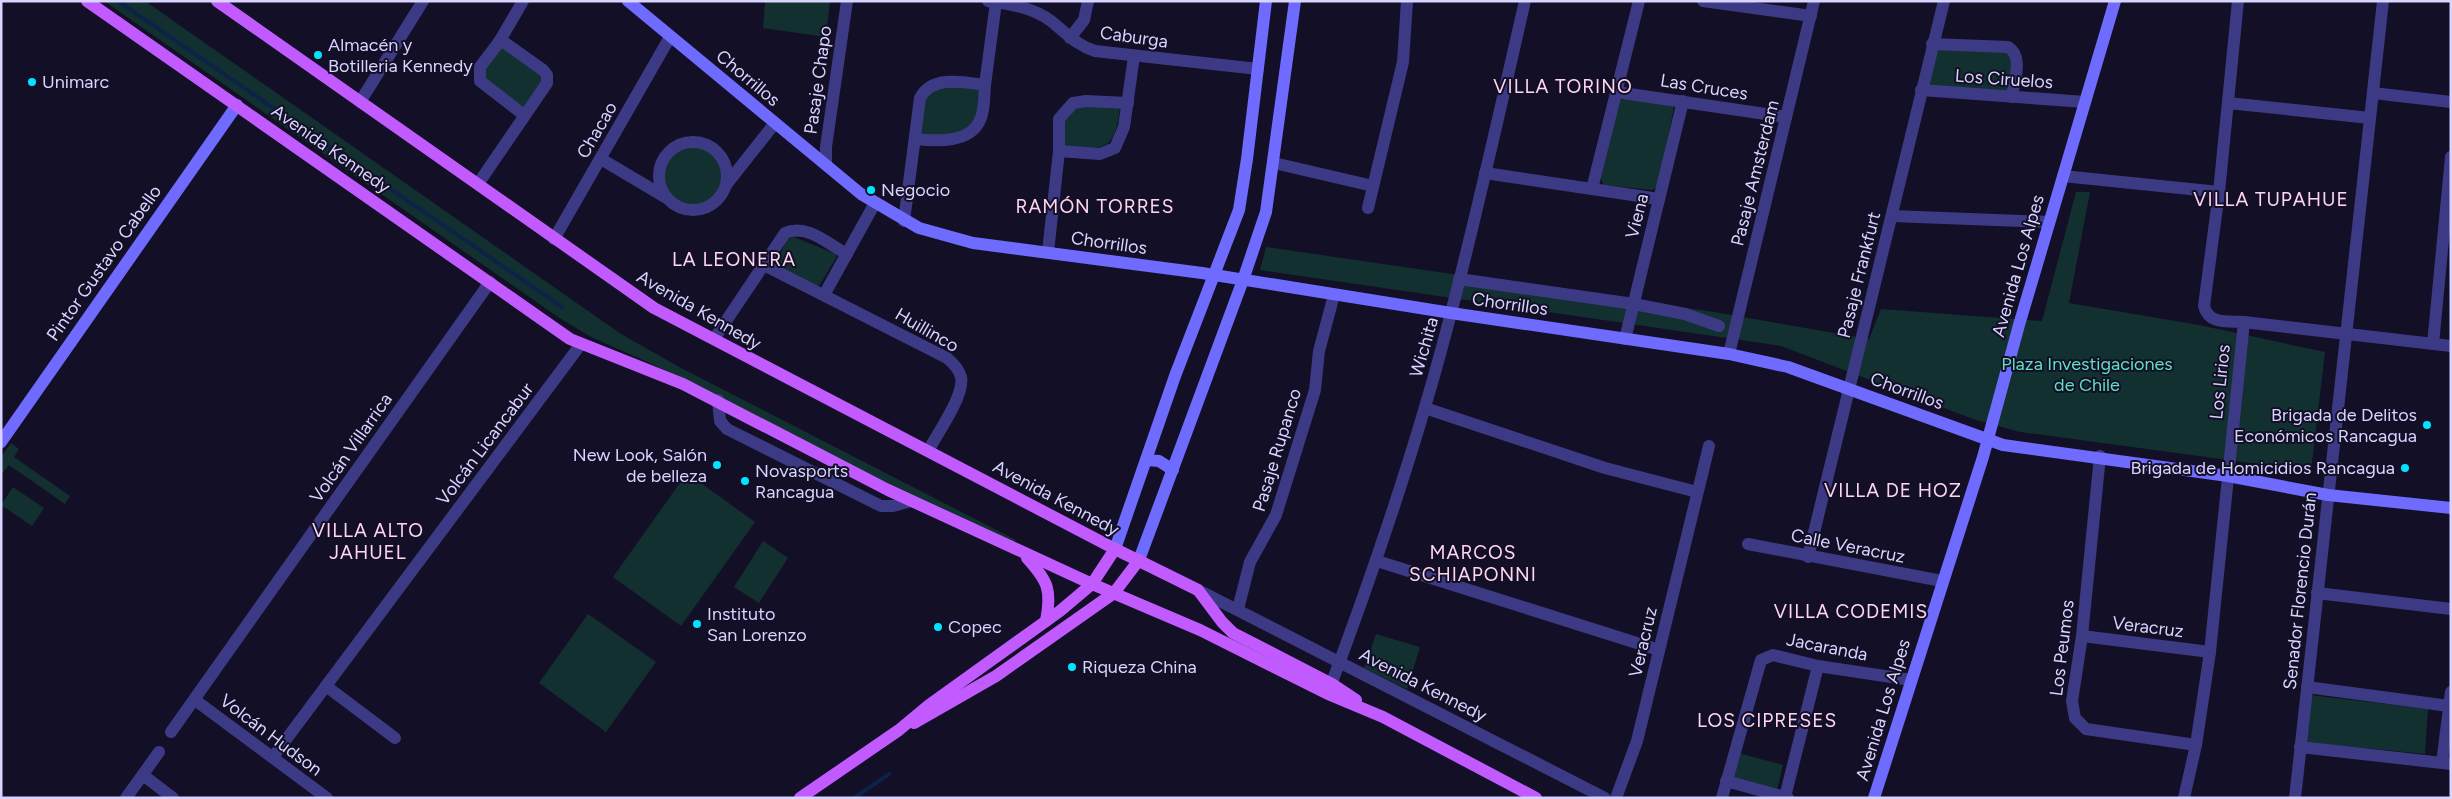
<svg xmlns="http://www.w3.org/2000/svg" width="2452" height="799" font-family="Figtree,sans-serif">
<style>
.green{fill:#12302f}
.lines{fill:none;stroke-linecap:round;stroke-linejoin:round}
.stream{stroke:#0c2248;stroke-width:4}
.street{stroke:#3d3a85;stroke-width:12}
.secondary{stroke:#6f6bff;stroke-width:12}
.primary{stroke:#c25bff;stroke-width:12}
.poi-dot{fill:#00e5ff;stroke:#130f26;stroke-width:2}
.labels{text-anchor:middle;dominant-baseline:central;stroke-width:4;stroke-linejoin:round;paint-order:stroke}
.street-label{font-size:18px;fill:#d9d4ff;stroke:#130f26}
.poi-label{font-size:18px;fill:#d9d4ff;stroke:#130f26;text-anchor:start}
.park-label{font-size:18px;fill:#5fe0c0;stroke:#130f26}
.neighbourhood-label{font-size:19px;letter-spacing:1px;fill:#ffd6f0;stroke:#130f26}
</style>
<rect width="100%" height="100%" fill="#130f26"/>
<!-- green -->
<g class="green">
<path d="M104 1H145L621 334 681 368 1016 540 1014 543 923 506 652 364 591 337 558 317Z"/>
<path d="M765 1H830L826 37 763 28Z"/>
<path d="M500 45 544 76 523 110 483 80V68Z"/>
<path d="M1935 45 2006 51 2019 61 2010 91H1928Z"/>
<path d="M940 86 980 88C979 97 980 108 976 116 968 138 939 134 920 135L924 99Z"/>
<path d="M1632 98 1669 103 1674 107 1658 187 1652 190 1604 185 1601 179 1619 100Z"/>
<path d="M1075 107H1120C1115 153 1103 150 1062 146L1063 121Z"/>
<circle cx="693" cy="176" r="29"/>
<path d="M2076 192H2090L2069 303 2199 325 2325 352 2311 471 2020 432 1973 419 1781 346 1260 270 1266 247 1714 312 1869 339 1881 309 2042 321Z"/>
<path d="M794 237 836 254V258L819 286 774 268 787 239Z"/>
<path d="M11 443 19 449 14 457 70 496 65 504 9 465 1 475V457Z"/>
<path d="M687 473 755 522 681 626 613 577Z"/>
<path d="M13 487 44 508 32 526 1 505Z"/>
<path d="M763 541 788 558 759 603 734 587Z"/>
<path d="M588 614 656 662 606 732 539 683Z"/>
<path d="M1376 634 1420 647 1407 689 1364 668Z"/>
<path d="M2310 695 2428 709 2425 754 2303 742Z"/>
<path d="M1731 751 1783 765 1777 790 1724 776Z"/>
</g>
<g class="lines">
<!-- stream -->
<g class="stream">
<path d="M118 1 562 307"/>
<path d="M854 798 889 774"/>
</g>
<!-- street -->
<g class="street">
<path d="M988 1C1009 4 1033 7 1051 21 1066 33 1076 45 1095 51L1258 69"/>
<path d="M1703 1 1811 16"/>
<path d="M1070 38 1084 20 1088 1"/>
<path d="M499 42 480 67V81L524 115"/>
<path d="M1932 44 2008 47C2024 56 2014 81 2012 97"/>
<path d="M985 85 996 2"/>
<path d="M1921 90 2085 102"/>
<path d="M1616 92 1786 117"/>
<path d="M2373 93 2451 102"/>
<path d="M360 102 423 1"/>
<path d="M2228 103 2370 118"/>
<circle cx="693" cy="176" r="34"/>
<path d="M1059 151V119L1073 103 1086 101 1128 103"/>
<path d="M601 159 665 197"/>
<path d="M1274 163 1373 186"/>
<path d="M826 164V147L847 1"/>
<path d="M1485 173 1659 199"/>
<path d="M2063 176 2219 192"/>
<path d="M478 184 547 83V75L543 70 505 43 499 42 523 1"/>
<path d="M726 185 775 123"/>
<path d="M1592 189 1639 1"/>
<path d="M1368 208 1403 62 1407 1"/>
<path d="M1892 216 2049 222"/>
<path d="M904 221 920 98C932 75 963 82 985 85 984 96 985 110 980 120 970 144 935 141 915 139"/>
<path d="M554 239 670 37"/>
<path d="M1048 252 1059 151 1100 154 1115 148 1124 127 1134 56"/>
<path d="M764 265 947 358C953 363 959 369 961 377 965 395 937 434 928 451"/>
<path d="M1459 279 1634 304 1685 314 1719 326"/>
<path d="M824 295 875 203"/>
<path d="M2244 322 2451 346"/>
<path d="M714 339 785 233C807 223 828 244 847 254"/>
<path d="M1625 339 1683 101"/>
<path d="M2433 344 2451 157"/>
<path d="M1729 354 1814 1"/>
<path d="M718 400 720 421 727 429 881 506H893L911 501"/>
<path d="M1425 408 1605 468 1697 492"/>
<path d="M2100 456 2082 636 2072 701 2075 718 2086 729 2196 745"/>
<path d="M1748 544 1942 581"/>
<path d="M1808 557 1944 1"/>
<path d="M1377 561 1659 650"/>
<path d="M1198 590 1605 798"/>
<path d="M2317 593 2451 609"/>
<path d="M1238 609 1250 562 1276 515 1315 390 1319 351 1334 295"/>
<path d="M2082 636 2210 652"/>
<path d="M326 686 395 738"/>
<path d="M2307 687 2449 706"/>
<path d="M1328 693C1375 568 1418 442 1451 313 1478 210 1501 105 1525 1"/>
<path d="M195 700 327 798"/>
<path d="M171 732 490 282"/>
<path d="M2300 747 2451 764"/>
<path d="M273 757 581 344"/>
<path d="M2442 763 2451 692"/>
<path d="M143 775 173 798"/>
<path d="M1726 781 1788 798"/>
<path d="M1785 797 1818 666"/>
<path d="M126 798 159 752"/>
<path d="M1616 798 1637 741 1709 446"/>
<path d="M1722 798 1761 660 1773 655 1818 666 1911 680"/>
<path d="M2184 798 2196 745 2210 652 2244 322C2227 321 2209 325 2204 306L2219 192 2238 1"/>
<path d="M2295 798 2383 1"/>
</g>
<!-- secondary -->
<g class="secondary">
<path d="M628 1 861 194 919 228 973 243 1202 273 1451 313 1729 354 1788 367 2003 445 2228 476 2328 495 2451 508"/>
<path d="M1 442 237 105"/>
<path d="M1146 460 1159 461 1173 470"/>
<path d="M1115 549 1175 376 1239 210 1247 159 1266 1"/>
<path d="M1139 560 1243 280 1266 212 1295 1"/>
<path d="M1874 798 1983 457 2019 325 2115 1"/>
</g>
<!-- primary -->
<g class="primary">
<path d="M87 1 570 339 683 384 888 490 1092 584 1200 630 1328 694 1383 717 1536 798"/>
<path d="M217 1 654 308 1115 549 1198 590 1222 622 1233 633 1332 684 1356 700"/>
<path d="M1027 558C1048 581 1052 590 1046 621"/>
<path d="M914 723 996 676 1114 593 1139 560"/>
<path d="M800 798 899 730 929 705 1060 611 1092 584 1115 549"/>
</g>
</g>
<!-- markers -->
<g class="poi-dot">
<circle cx="318" cy="55" r="5"/>
<circle cx="32" cy="82" r="5"/>
<circle cx="871" cy="190" r="5"/>
<circle cx="2427" cy="425" r="5"/>
<circle cx="717" cy="465" r="5"/>
<circle cx="2405" cy="468" r="5"/>
<circle cx="745" cy="481" r="5"/>
<circle cx="697" cy="624" r="5"/>
<circle cx="938" cy="627" r="5"/>
<circle cx="1072" cy="667" r="5"/>
</g>
<g class="labels">
<!-- street labels -->
<g class="street-label">
<text transform="translate(1134 37) rotate(8)">Caburga</text>
<text transform="translate(748 78) rotate(40)">Chorrillos</text>
<text transform="translate(2004 79) rotate(4)">Los Ciruelos</text>
<text transform="translate(818 80) rotate(-82)">Pasaje Chapo</text>
<text transform="translate(1704 87) rotate(9)">Las Cruces</text>
<text transform="translate(597 130) rotate(-60)">Chacao</text>
<text transform="translate(331 149) rotate(35)">Avenida Kennedy</text>
<text transform="translate(1755 173) rotate(-76)">Pasaje Amsterdam</text>
<text transform="translate(1637 216) rotate(-76)">Viena</text>
<text transform="translate(1109 243) rotate(8)">Chorrillos</text>
<text transform="translate(104 263) rotate(-55)">Pintor Gustavo Cabello</text>
<text transform="translate(2018 266) rotate(-74)">Avenida Los Alpes</text>
<text transform="translate(1859 275) rotate(-76)">Pasaje Frankfurt</text>
<text transform="translate(1510 304) rotate(8)">Chorrillos</text>
<text transform="translate(699 310) rotate(30)">Avenida Kennedy</text>
<text transform="translate(927 330) rotate(30)">Huillinco</text>
<text transform="translate(1424 347) rotate(-74)">Wichita</text>
<text transform="translate(2220 382) rotate(-84)">Los Lirios</text>
<text transform="translate(1907 391) rotate(20)">Chorrillos</text>
<text transform="translate(485 444) rotate(-53)">Volcán Licancabur</text>
<text transform="translate(351 448) rotate(-55)">Volcán Villarrica</text>
<text transform="translate(1277 450) rotate(-73)">Pasaje Rupanco</text>
<text transform="translate(1056 498) rotate(28)">Avenida Kennedy</text>
<text transform="translate(1848 546) rotate(11)">Calle Veracruz</text>
<text transform="translate(2300 591) rotate(-84)">Senador Florencio Durán</text>
<text transform="translate(2148 627) rotate(7)">Veracruz</text>
<text transform="translate(1643 642) rotate(-77)">Veracruz</text>
<text transform="translate(1827 647) rotate(11)">Jacaranda</text>
<text transform="translate(2062 648) rotate(-83)">Los Peumos</text>
<text transform="translate(1423 685) rotate(27)">Avenida Kennedy</text>
<text transform="translate(1883 710) rotate(-73)">Avenida Los Alpes</text>
<text transform="translate(271 735) rotate(37)">Volcán Hudson</text>
</g>
<!-- poi labels -->
<g class="poi-label">
<text x="328" y="45">Almacén y<tspan x="328" dy="21">Botilleria Kennedy</tspan></text>
<text x="42" y="82">Unimarc</text>
<text x="881" y="190">Negocio</text>
<text x="2417" y="415" text-anchor="end">Brigada de Delitos<tspan x="2417" dy="21">Económicos Rancagua</tspan></text>
<text x="707" y="455" text-anchor="end">New Look, Salón<tspan x="707" dy="21">de belleza</tspan></text>
<text x="2395" y="468" text-anchor="end">Brigada de Homicidios Rancagua</text>
<text x="755" y="471">Novasports<tspan x="755" dy="21">Rancagua</tspan></text>
<text x="707" y="614">Instituto<tspan x="707" dy="21">San Lorenzo</tspan></text>
<text x="948" y="627">Copec</text>
<text x="1082" y="667">Riqueza China</text>
</g>
<!-- park labels -->
<g class="park-label">
<text x="2087" y="364">Plaza Investigaciones<tspan x="2087" dy="21">de Chile</tspan></text>
</g>
<!-- neighbourhood labels -->
<g class="neighbourhood-label">
<text x="1563" y="86">VILLA TORINO</text>
<text x="2271" y="199">VILLA TUPAHUE</text>
<text x="1095" y="206">RAMÓN TORRES</text>
<text x="734" y="259">LA LEONERA</text>
<text x="1893" y="490">VILLA DE HOZ</text>
<text x="368" y="530">VILLA ALTO<tspan x="368" dy="22">JAHUEL</tspan></text>
<text x="1473" y="552">MARCOS<tspan x="1473" dy="22">SCHIAPONNI</tspan></text>
<text x="1851" y="611">VILLA CODEMIS</text>
<text x="1767" y="720">LOS CIPRESES</text>
</g>
</g>
<!-- border -->
<rect width="2452" height="799" fill="none" stroke="#d9d4ff" stroke-width="5"/>
</svg>
